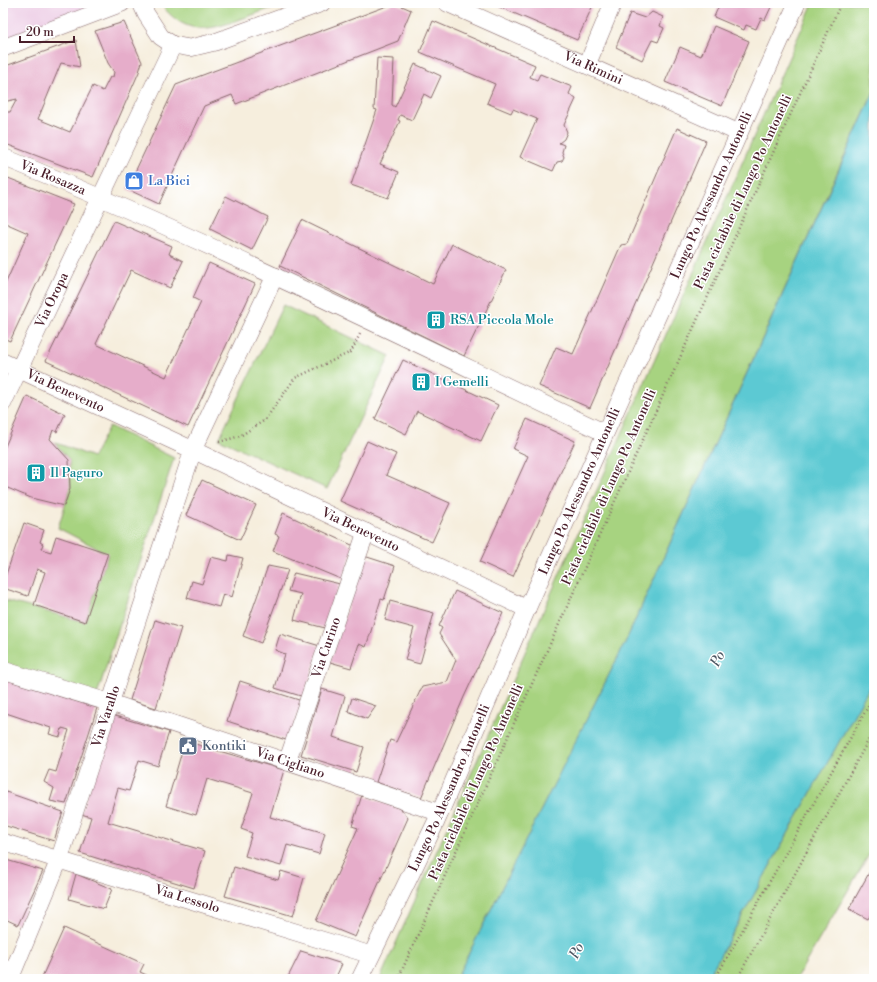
<svg xmlns="http://www.w3.org/2000/svg" width="877" height="982" font-family="'Libre Bodoni',serif">
<style>
.built{fill:#eed0e7}
.green{fill:#a7d380;stroke:#787956}
.water{fill:#5cc9d3;stroke:#53747f}
.building{fill:#e6adca}
.lines{fill:none;stroke-linecap:round;stroke-linejoin:round}
.minor-casing{stroke:#866769;stroke-width:18}
.path{stroke:#866769;stroke-width:2.5;stroke-dasharray:1 3;stroke-linecap:butt}
.minor{stroke:#fff;stroke-width:17}
.labels{text-anchor:middle;dominant-baseline:central;stroke-width:3;stroke-linejoin:round;paint-order:stroke}
.street-label{font-size:13px;fill:#4a1f2b;stroke:#fff}
.shop-label{font-size:13px;fill:#366cbe;stroke:#fff;text-anchor:start}
.culture-label{font-size:13px;fill:#0d838f;stroke:#fff;text-anchor:start}
.service-label{font-size:13px;fill:#4e5e75;stroke:#fff;text-anchor:start}
.water-label{font-size:14px;font-style:italic;fill:#505a66;stroke:#fff}
</style>
<rect width="100%" height="100%" fill="#fff"/>
<filter id="ink" filterUnits="userSpaceOnUse"><feTurbulence type="fractalNoise" baseFrequency=".025" numOctaves="2"/><feDisplacementMap in="SourceGraphic" scale="8" xChannelSelector="R" yChannelSelector="G"/><feConvolveMatrix kernelMatrix="1 2 1 2 8 2 1 2 1" color-interpolation-filters="sRGB"/></filter>
<filter id="wash" filterUnits="userSpaceOnUse"><feTurbulence type="fractalNoise" baseFrequency=".012" numOctaves="4" result="noise"/><feDisplacementMap in="SourceGraphic" scale="16" xChannelSelector="R" yChannelSelector="G"/><feGaussianBlur stdDeviation="0.9" result="paint"/><feColorMatrix in="noise" values="0 0 0 0 0 0 0 0 0 0 0 0 0 0 0 0 0 1.4 0 .05"/><feComposite in="paint" operator="in"/></filter>
<g filter="url(#wash)">
<rect width="100%" height="100%" fill="#f6eedd"/>
<!-- built -->
<path class="built" d="M3 3H120L3 44Z"/>
<!-- green -->
<g class="green">
<path d="M160 3H285C271 8 256 14 241 19 207 32 184 35 160 3Z"/>
<path d="M813 3H874V91L625 643 456 979H380Z"/>
<path d="M283 305 390 356 327 489 219 439Z"/>
<path d="M109 426 174 458 97 695 3 665V600L85 622 108 554 58 528 70 489 69 460 54 442 93 457Z"/>
<path d="M874 679V846L796 979H707Z"/>
</g>
<!-- water -->
<path class="water" d="M874 92V679L707 979H456L625 643Z"/>
<g id="blocks">
<!-- building -->
<g class="building">
<path d="M395 3 411 10 398 41 236 104 232 95 204 106 159 204 127 189 176 85Z"/>
<path d="M490 3H594L577 40Z"/>
<path d="M720 3H768L772 5 765 20 761 18 756 29 746 25 744 30 714 17Z"/>
<path d="M652 12 663 17 660 26 664 28 658 42 652 40 642 60 616 47 630 13 645 18Z"/>
<path d="M433 21 535 65 530 77 537 80 540 74 572 87 569 94 576 99 564 125 567 132 564 139 559 143 564 145 562 152 564 157 562 161 557 162 553 171 520 157 537 119 513 109 511 113 487 103 495 84 420 52Z"/>
<path d="M124 22 142 62 139 72 93 177 3 143V112H10L17 99 3 102V67L76 40 80 67 61 63 38 119 70 132 93 86 103 91 110 77H113L114 72 108 63 95 31Z"/>
<path d="M714 26 749 41 722 106 665 82 680 47 701 56Z"/>
<path d="M377 58 394 59 392 105 395 107 415 64 441 76 431 98 424 94 412 120 400 115 398 120 400 121 380 164 399 172 388 198 351 185 377 110 374 109Z"/>
<path d="M677 128 706 141 590 408 539 386 556 347 573 354 621 245 627 244Z"/>
<path d="M3 176 74 204 10 341 3 338V289L28 233 3 222Z"/>
<path d="M226 196 268 217 252 250 210 229Z"/>
<path d="M302 220 433 284 452 244 506 270 464 356 280 266Z"/>
<path d="M114 221 172 246 169 254 183 261 170 288 131 270 96 344 166 377 201 302 193 298 209 263 255 284 188 427 46 361Z"/>
<path d="M403 360 498 405 481 441 417 411 406 434 375 419Z"/>
<path d="M27 396 65 414 57 432 53 430 50 439 69 460 70 489 64 506 31 498 3 486V451Z"/>
<path d="M527 419 575 441 513 577 480 562 528 456 513 449Z"/>
<path d="M367 441 396 454 386 475 450 503 432 542 340 501Z"/>
<path d="M202 480 256 505 240 540 186 515Z"/>
<path d="M283 513 354 546 343 580 273 551 279 536 275 534Z"/>
<path d="M24 523 44 530 40 542 43 544 41 549 51 552 56 536 108 553 85 622 34 605 45 572 37 569 28 596 3 588V583Z"/>
<path d="M229 555 243 558 232 597 223 594 219 607 187 598 192 581 202 584 211 557 228 561Z"/>
<path d="M364 556 395 566 384 600 381 599 366 647 359 644 351 668 330 662Z"/>
<path d="M268 566 288 570 261 643 243 636Z"/>
<path d="M294 573 340 584 325 628 294 620 301 594 288 591Z"/>
<path d="M455 591 503 613 464 697 421 798 376 782 390 740 396 742 422 687 447 682 456 660 439 634 442 628 439 626Z"/>
<path d="M390 601 434 613 420 664 405 660 414 628 385 620Z"/>
<path d="M155 620 181 628 156 708 130 700Z"/>
<path d="M280 634 320 646 304 697 275 688 285 654 275 650Z"/>
<path d="M3 679 97 708 66 804 50 801 54 788 44 782 49 770 56 772 69 730 62 728 60 737 49 734 51 728 3 712Z"/>
<path d="M240 681 302 701 289 741 227 721Z"/>
<path d="M322 689 345 696 333 737 364 747 356 772 301 755Z"/>
<path d="M352 698 376 706 367 719 348 711Z"/>
<path d="M112 715 169 732 158 766 139 760 129 791 118 788 108 822 205 851 194 888 80 853 91 817 81 814Z"/>
<path d="M185 741 284 770 270 817 325 833 319 854 287 845 281 866 245 856 252 833 241 829 253 793 207 779 196 815 166 806Z"/>
<path d="M3 791 63 812 54 841 3 825Z"/>
<path d="M362 795 401 809 408 818 355 937 316 921 358 828 352 826Z"/>
<path d="M3 859 43 871 18 925 3 918Z"/>
<path d="M874 864V909L868 919 849 909Z"/>
<path d="M234 867 278 880 281 871 304 878 293 916 225 896Z"/>
<path d="M76 874 112 889 104 909 69 899Z"/>
<path d="M64 928 144 964 140 972 155 979H41Z"/>
<path d="M301 951 342 964 335 979H287Z"/>
</g>
</g>
</g>
<g filter="url(#ink)">
<use href="#blocks" fill-opacity="0" stroke="#866769" stroke-width="1"/>
<g class="lines">
<defs>
<g id="minor">
<path d="M141 3 146 14 161 37 173 45 190 48 215 42 322 3"/>
<path id="s1" d="M447 3 739 133"/>
<path d="M3 48 122 3"/>
<path d="M587 65 613 3"/>
<path id="s2" d="M3 157C208 240 406 339 605 433"/>
<path id="s3" d="M3 362 193 450 527 609"/>
<path id="s4" d="M3 403 173 45"/>
<path id="s5" d="M3 670 111 703 440 813"/>
<path id="s6" d="M287 762 366 532"/>
<path id="s7" d="M3 842 59 860 371 955"/>
<path id="s8" d="M10 979 59 860 193 450 275 276"/>
<path id="s9" d="M360 979 436 822 527 609 797 3"/>
</g>
</defs>
<!-- minor casing -->
<use href="#minor" class="minor-casing"/>
<!-- path -->
<g class="path">
<path d="M219 442 240 436 265 420 295 378 351 352 360 334"/>
<path d="M398 979 841 3"/>
<path d="M715 979 874 696"/>
<path d="M737 979 874 730"/>
</g>
<!-- minor -->
<use href="#minor" class="minor"/>
</g>
</g>
<!-- icons -->
<defs>
<symbol id="shop-square" viewBox="-11 -11 22 22"><rect x="-9" y="-9" width="18" height="18" rx="4" fill="#3f7fe0" stroke="#fff"/><path d="M-5-2.5h2.3a2.7 3.5 0 0 1 5.4 0H5L5.5 6h-11ZM-1.5-2.5h3a1.5 2.3 0 0 0-3 0Z" fill="#fff"/></symbol>
<symbol id="building-square" viewBox="-11 -11 22 22"><rect x="-9" y="-9" width="18" height="18" rx="4" fill="#0f9aa8" stroke="#fff"/><path d="M-4-6H4V6H1V3H-1V6H-4ZM-2.5-4.3h1.7v1.8h-1.7ZM.8-4.3h1.7v1.8H.8ZM-2.5-1h1.7V.8h-1.7ZM.8-1h1.7V.8H.8Z" fill="#fff"/></symbol>
<symbol id="civic-square" viewBox="-11 -11 22 22"><rect x="-9" y="-9" width="18" height="18" rx="4" fill="#5c6f8a" stroke="#fff"/><path d="M-.6-6.5H3V-4.5H.6V-3L4-1V1h2V6H-6V1h2V-1L-.6-3ZM-1.2 2.5V6h2.4V2.5Z" fill="#fff"/></symbol>
</defs>
<g fill-rule="evenodd">
<use href="#shop-square" x="123" y="170" width="22" height="22"/>
<use href="#building-square" x="425" y="309" width="22" height="22"/>
<use href="#building-square" x="410" y="371" width="22" height="22"/>
<use href="#building-square" x="25" y="462" width="22" height="22"/>
<use href="#civic-square" x="177" y="735" width="22" height="22"/>
</g>
<g class="labels">
<!-- street labels -->
<g class="street-label">
<text stroke="none"><textPath href="#s1" startOffset="160">Via Rimini</textPath></text>
<text stroke="none"><textPath href="#s2" startOffset="54">Via Rosazza</textPath></text>
<text transform="translate(743 192) rotate(-65)">Pista ciclabile di Lungo Po Antonelli</text>
<text stroke="none"><textPath href="#s9" startOffset="859">Lungo Po Alessandro Antonelli</textPath></text>
<text stroke="none"><textPath href="#s4" startOffset="114">Via Oropa</textPath></text>
<text stroke="none"><textPath href="#s3" startOffset="69">Via Benevento</textPath></text>
<text transform="translate(609 487) rotate(-66)">Pista ciclabile di Lungo Po Antonelli</text>
<text stroke="none"><textPath href="#s9" startOffset="535">Lungo Po Alessandro Antonelli</textPath></text>
<text stroke="none"><textPath href="#s3" startOffset="395">Via Benevento</textPath></text>
<text stroke="none"><textPath href="#s6" startOffset="121">Via Curino</textPath></text>
<text stroke="none"><textPath href="#s8" startOffset="280">Via Varallo</textPath></text>
<text stroke="none"><textPath href="#s5" startOffset="302">Via Cigliano</textPath></text>
<text transform="translate(476 782) rotate(-66)">Pista ciclabile di Lungo Po Antonelli</text>
<text stroke="none"><textPath href="#s9" startOffset="211">Lungo Po Alessandro Antonelli</textPath></text>
<text stroke="none"><textPath href="#s7" startOffset="193">Via Lessolo</textPath></text>
</g>
<!-- shop labels -->
<g class="shop-label">
<text x="148" y="181">La Bici</text>
</g>
<!-- culture labels -->
<g class="culture-label">
<text x="450" y="320">RSA Piccola Mole</text>
<text x="435" y="382">I Gemelli</text>
<text x="50" y="473">Il Paguro</text>
</g>
<!-- service labels -->
<g class="service-label">
<text x="202" y="746">Kontiki</text>
</g>
<!-- water labels -->
<g class="water-label">
<text transform="translate(718 659) rotate(-64)">Po</text>
<text transform="translate(577 951) rotate(-64)">Po</text>
</g>
</g>
<!-- margin -->
<rect width="877" height="982" fill="none" stroke="#fff" stroke-width="16"/>
<!-- scale -->
<path d="M20 36v6h54v-6" fill="none" stroke="#4a1f2b" stroke-width="2"/>
<text x="26" y="36" font-size="12" fill="#4a1f2b" stroke="#ffffff" stroke-width="3" paint-order="stroke">20 m</text>
</svg>
